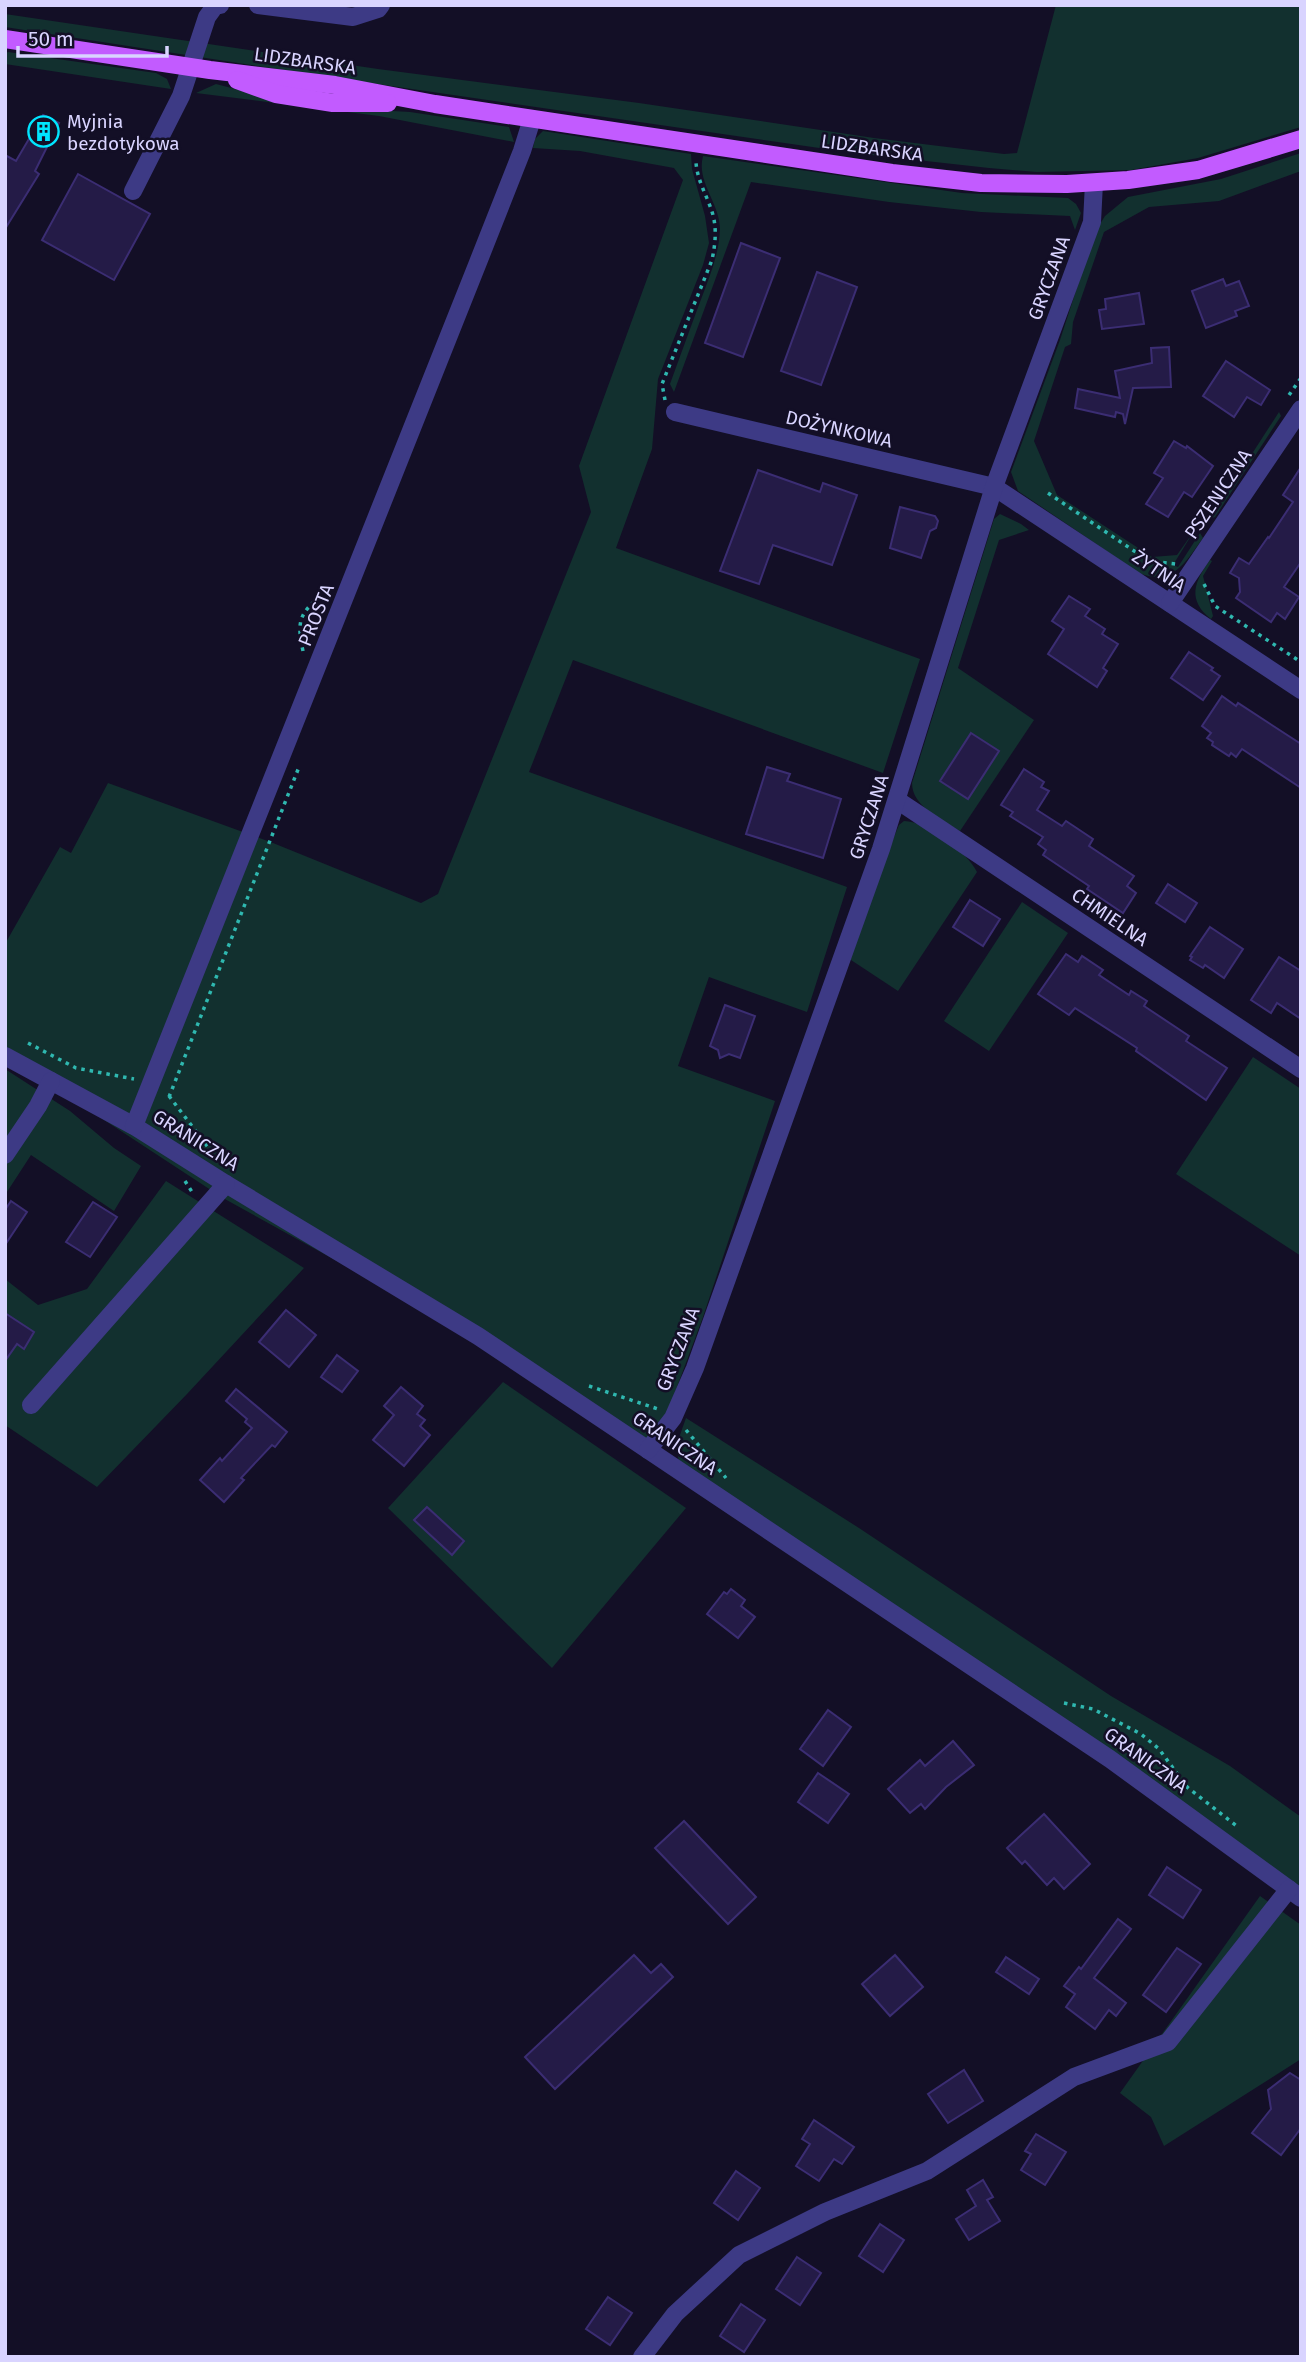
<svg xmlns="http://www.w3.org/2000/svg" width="1306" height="2362" font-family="'Fira Sans',sans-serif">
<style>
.green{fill:#12302f}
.building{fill:#241b47;stroke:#3b2d73;stroke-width:2}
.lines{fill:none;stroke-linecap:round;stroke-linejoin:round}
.path{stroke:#2fb8b0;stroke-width:3.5;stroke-dasharray:3.5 5;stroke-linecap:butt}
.minor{stroke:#3d3a85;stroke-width:18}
.major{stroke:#c25bff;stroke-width:18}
.labels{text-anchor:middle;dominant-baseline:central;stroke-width:5;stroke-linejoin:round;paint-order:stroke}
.street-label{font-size:19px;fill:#d9d4ff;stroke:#130f26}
.poi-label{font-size:19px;fill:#d9d4ff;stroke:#130f26;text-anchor:start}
</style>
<rect width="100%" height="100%" fill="#130f26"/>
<!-- green -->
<g class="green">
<path d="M1056 5H1301V127L1198 158 1131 170 1037 172 989 168 854 153 329 77 5 27V14L378 69 639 103 874 138 1004 154 1017 153Z"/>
<path d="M8 52 156 73 167 79 171 89 5 64V54Z"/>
<path d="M216 84 247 92 340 108 410 112 509 127 514 142 379 116 196 93Z"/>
<path d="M543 131 691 154 692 169 705 216 709 243 703 265 658 379 652 449 616 548 920 659 883 773 573 660 529 772 847 887 807 1012 709 977 678 1066 775 1101 703 1317 658 1438 648 1445 485 1343 223 1198 5 1055V944L60 847 71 853 108 783 273 843 421 903 438 894 591 512 579 466 683 180 674 168 580 151 533 148 535 139Z"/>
<path d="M1301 153V171L1219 201 1149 207 1104 232 1073 322 1071 344 1065 347 1034 441 1057 495 1152 557 1177 555 1194 531 1173 565 1178 567 1200 533 1203 538C1186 561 1173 587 1139 573L1018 491 1011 472 1060 340 1095 232 1105 216 1128 197 1221 179Z"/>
<path d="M703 156 962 193 1068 198 1076 204 1081 213 1075 230 1070 216 981 212 889 202 751 182 674 392 670 384C680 356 690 329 700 302 709 278 719 255 720 229 720 203 696 182 703 156Z"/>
<path d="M1279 412 1281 416 1215 517 1210 519Z"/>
<path d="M1000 514 1021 524 1029 530 999 540 958 668 1034 720 960 831C943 820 912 807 912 783L994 519Z"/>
<path d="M1210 560 1212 561 1203 576 1213 616 1211 619C1187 600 1194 582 1210 560Z"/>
<path d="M904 821C928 822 966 851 977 872L898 991 848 958 894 837 899 825Z"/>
<path d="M1022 902 1068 933 989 1051 944 1021Z"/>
<path d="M1253 1057 1301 1089V1256L1176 1174Z"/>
<path d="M5 1069 70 1111 114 1148 141 1166 114 1211 31 1155 5 1195Z"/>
<path d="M166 1181 304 1268 187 1394 97 1487 5 1425V1279L38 1305 87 1289Z"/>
<path d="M503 1382 686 1508 552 1668 388 1508Z"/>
<path d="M686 1418 859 1528 1111 1696 1230 1766 1301 1817V1896L683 1472C673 1449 678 1441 686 1418Z"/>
<path d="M1260 1896 1301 1925V2059L1164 2146 1151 2117 1120 2093Z"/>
</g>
<!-- building -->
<g class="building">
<path d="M43 115 59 123 35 171 39 174 5 229V155L16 161Z"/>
<path d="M78 174 150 214 114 280 42 240Z"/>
<path d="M741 243 780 258 743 357 705 343Z"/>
<path d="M817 272 857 287 821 385 781 371Z"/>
<path d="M1223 279 1226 286 1239 281 1249 306 1235 311 1237 316 1206 328 1192 291Z"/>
<path d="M1139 293 1144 324 1102 329 1099 310 1106 309 1105 299Z"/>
<path d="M1169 347 1171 387 1133 388 1125 424 1123 414 1116 412 1115 417 1075 408 1078 389 1120 398 1115 371 1152 363 1151 348Z"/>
<path d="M1226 361 1270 390 1261 405 1247 397 1234 417 1203 396Z"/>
<path d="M1174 441 1186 448 1187 446 1213 466 1192 497 1184 492 1168 517 1146 504 1163 478 1154 473Z"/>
<path d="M1301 467V562L1284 587 1299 597 1285 619 1277 613 1271 622 1236 598 1240 592 1239 578 1230 573 1239 558 1249 564 1268 537 1269 538 1293 502 1283 495Z"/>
<path d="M758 470 820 492 823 483 857 495 832 565 773 545 759 584 720 571Z"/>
<path d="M900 507 935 516 938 521 936 528 930 531 921 558 890 548Z"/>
<path d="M1069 596 1090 609 1085 616 1105 629 1102 634 1118 644 1103 668 1107 671 1097 687 1048 654 1064 629 1052 621Z"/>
<path d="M1189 652 1213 668 1211 670 1220 676 1203 700 1171 678Z"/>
<path d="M1222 696 1236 706 1238 703 1301 744V788L1242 749 1236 757 1231 753 1229 756 1212 745 1213 742 1207 738 1211 733 1202 726Z"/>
<path d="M971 733 999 751 968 799 940 781Z"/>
<path d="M767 767 790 774 787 781 841 799 823 858 746 834Z"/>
<path d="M1024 769 1044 782 1041 787 1049 791 1037 810 1062 826 1066 821 1093 839 1089 846 1134 876 1127 886 1136 893 1123 913 1087 889 1089 886 1043 855 1046 850 1038 844 1043 837 1010 816 1013 812 1001 805Z"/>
<path d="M1168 884 1197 903 1185 922 1156 903Z"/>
<path d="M970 900 1000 919 983 946 953 927Z"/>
<path d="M1210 927 1243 949 1224 978 1205 965 1203 968 1190 960 1192 957 1190 956Z"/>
<path d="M1066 954 1078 962 1082 956 1103 970 1099 975 1129 995 1131 991 1147 1001 1144 1006 1189 1036 1186 1041 1227 1068 1206 1100 1136 1051 1137 1048 1075 1008 1069 1015 1038 994Z"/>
<path d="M1279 957 1301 971V1019L1277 1003 1271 1013 1251 1000Z"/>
<path d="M725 1005 755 1016 740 1058 729 1054 720 1058 718 1050 710 1046Z"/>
<path d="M11 1201 27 1212 5 1245V1210Z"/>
<path d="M93 1202 117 1217 90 1257 66 1242Z"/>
<path d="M286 1310 316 1335 289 1367 259 1342Z"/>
<path d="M5 1313 34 1332 24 1349 17 1344 5 1361Z"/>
<path d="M337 1355 358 1371 342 1392 321 1377Z"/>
<path d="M401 1387 423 1406 417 1414 425 1420 420 1426 430 1435 404 1466 373 1440 394 1415 384 1406Z"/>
<path d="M236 1389 287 1432 275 1447 272 1445 241 1478 244 1480 224 1502 200 1480 220 1458 222 1461 252 1428 245 1422 247 1419 226 1401Z"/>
<path d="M427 1507 464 1541 452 1555 414 1520Z"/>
<path d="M731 1589 745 1600 741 1606 755 1617 738 1638 707 1614 724 1592 727 1594Z"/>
<path d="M828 1710 851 1727 823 1766 800 1749Z"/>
<path d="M953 1741 974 1765 946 1787 925 1809 921 1804 910 1813 888 1789 920 1760 925 1766Z"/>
<path d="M818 1773 849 1794 828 1823 798 1802Z"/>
<path d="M1044 1814 1090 1864 1064 1889 1054 1878 1047 1885 1025 1861 1022 1864 1007 1848Z"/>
<path d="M684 1821 756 1897 728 1924 655 1848Z"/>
<path d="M1167 1867 1201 1890 1183 1918 1149 1895Z"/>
<path d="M1118 1919 1131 1929 1094 1978 1126 2003 1116 2016 1109 2010 1095 2029 1066 2007 1075 1994 1064 1986 1079 1967 1081 1969Z"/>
<path d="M1177 1948 1201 1964 1166 2012 1143 1995Z"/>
<path d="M634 1955 651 1973 661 1964 673 1977 555 2089 525 2057Z"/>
<path d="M895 1955 923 1987 890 2016 862 1984Z"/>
<path d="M1006 1957 1039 1979 1029 1994 996 1972Z"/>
<path d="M964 2070 983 2101 948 2123 928 2094Z"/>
<path d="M1290 2073 1301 2080V2128L1281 2155 1252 2133 1271 2109 1268 2090Z"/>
<path d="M814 2120 854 2147 842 2164 834 2159 819 2181 796 2166 810 2144 802 2139Z"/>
<path d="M1036 2134 1066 2152 1045 2185 1021 2170 1031 2154 1025 2151Z"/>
<path d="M736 2171 760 2188 738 2220 714 2203Z"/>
<path d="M983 2180 993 2197 987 2200 1000 2221 969 2240 956 2219 976 2206 967 2190Z"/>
<path d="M880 2224 904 2240 883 2272 859 2256Z"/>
<path d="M797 2257 821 2273 800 2305 776 2289Z"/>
<path d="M608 2297 632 2313 610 2345 586 2329Z"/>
<path d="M741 2304 765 2320 744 2352 720 2336Z"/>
</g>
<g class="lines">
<!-- path -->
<g class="path">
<path d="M1289 395 1301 378"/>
<path d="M665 400 662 384 712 260C715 245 717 231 713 215 708 197 697 181 696 162"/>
<path d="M1048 493 1149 561 1176 564"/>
<path d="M1204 584 1215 606 1301 662"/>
<path d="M303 651C296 620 300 612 325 593"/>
<path d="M28 1043 76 1068 134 1079"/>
<path d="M169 1096 211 1151"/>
<path d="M169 1097 299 767"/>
<path d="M185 1181 194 1195"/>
<path d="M589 1386 658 1409"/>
<path d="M686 1430 726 1478"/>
<path d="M1064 1703 1093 1709 1141 1734 1159 1749 1187 1787 1238 1827"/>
</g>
<!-- minor -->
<g class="minor">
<path d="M258 5 353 17 378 9 381 5"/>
<path d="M133 191 181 96 207 17 215 6 220 5"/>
<path d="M675 412 994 487 1301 690"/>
<path d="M1170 603 1301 409"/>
<path d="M897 800 1301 1069"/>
<path d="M5 1056 134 1126 226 1184 478 1336 1110 1759 1301 1898"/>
<path d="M134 1126 477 265 522 151 532 119"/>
<path d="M5 1155 38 1106 51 1081"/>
<path d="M31 1405 226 1184"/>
<path d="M648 1450 673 1418 695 1368 881 849 994 487 1092 222 1094 183"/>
<path d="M642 2357 675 2314 739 2255 825 2212 927 2171 1074 2077 1168 2042 1289 1889"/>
</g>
<!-- major -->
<g class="major">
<path d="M5 39 210 70 335 85 435 104 892 173 981 183 1067 184 1128 180 1198 170 1301 139"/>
<path d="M237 80 276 94 333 103H388"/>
</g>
</g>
<!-- icons -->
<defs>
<symbol id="building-ring" viewBox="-11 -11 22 22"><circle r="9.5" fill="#130f26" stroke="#00e5ff" stroke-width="1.5"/><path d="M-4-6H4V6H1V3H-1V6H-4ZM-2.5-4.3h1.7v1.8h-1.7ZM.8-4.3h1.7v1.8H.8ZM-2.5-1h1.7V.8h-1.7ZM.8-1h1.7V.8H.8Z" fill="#00e5ff"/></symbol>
</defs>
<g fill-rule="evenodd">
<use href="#building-ring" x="26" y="114" width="35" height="35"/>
</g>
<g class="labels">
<!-- street labels -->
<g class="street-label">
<text transform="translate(305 61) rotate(8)">LIDZBARSKA</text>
<text transform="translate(872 148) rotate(8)">LIDZBARSKA</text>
<text transform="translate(1049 278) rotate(-70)">GRYCZANA</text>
<text transform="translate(839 429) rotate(13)">DOŻYNKOWA</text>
<text transform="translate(1218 494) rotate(-56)">PSZENICZNA</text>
<text transform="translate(1159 571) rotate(34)">ŻYTNIA</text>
<text transform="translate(316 615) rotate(-68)">PROSTA</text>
<text transform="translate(869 817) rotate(-72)">GRYCZANA</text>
<text transform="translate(1110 917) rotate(34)">CHMIELNA</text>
<text transform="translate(196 1140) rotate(32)">GRANICZNA</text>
<text transform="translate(678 1349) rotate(-69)">GRYCZANA</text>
<text transform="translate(675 1443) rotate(34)">GRANICZNA</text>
<text transform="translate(1146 1760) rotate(36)">GRANICZNA</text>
</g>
<!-- poi labels -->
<g class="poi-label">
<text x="67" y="121">Myjnia<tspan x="67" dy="22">bezdotykowa</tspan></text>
</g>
</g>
<!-- border -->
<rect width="1306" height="2362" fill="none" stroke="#d9d4ff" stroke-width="14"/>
<!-- scale -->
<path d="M18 46v10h149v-10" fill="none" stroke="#d9d4ff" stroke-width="3.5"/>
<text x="28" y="46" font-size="21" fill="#d9d4ff" stroke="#130f26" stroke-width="5" paint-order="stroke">50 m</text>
</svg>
